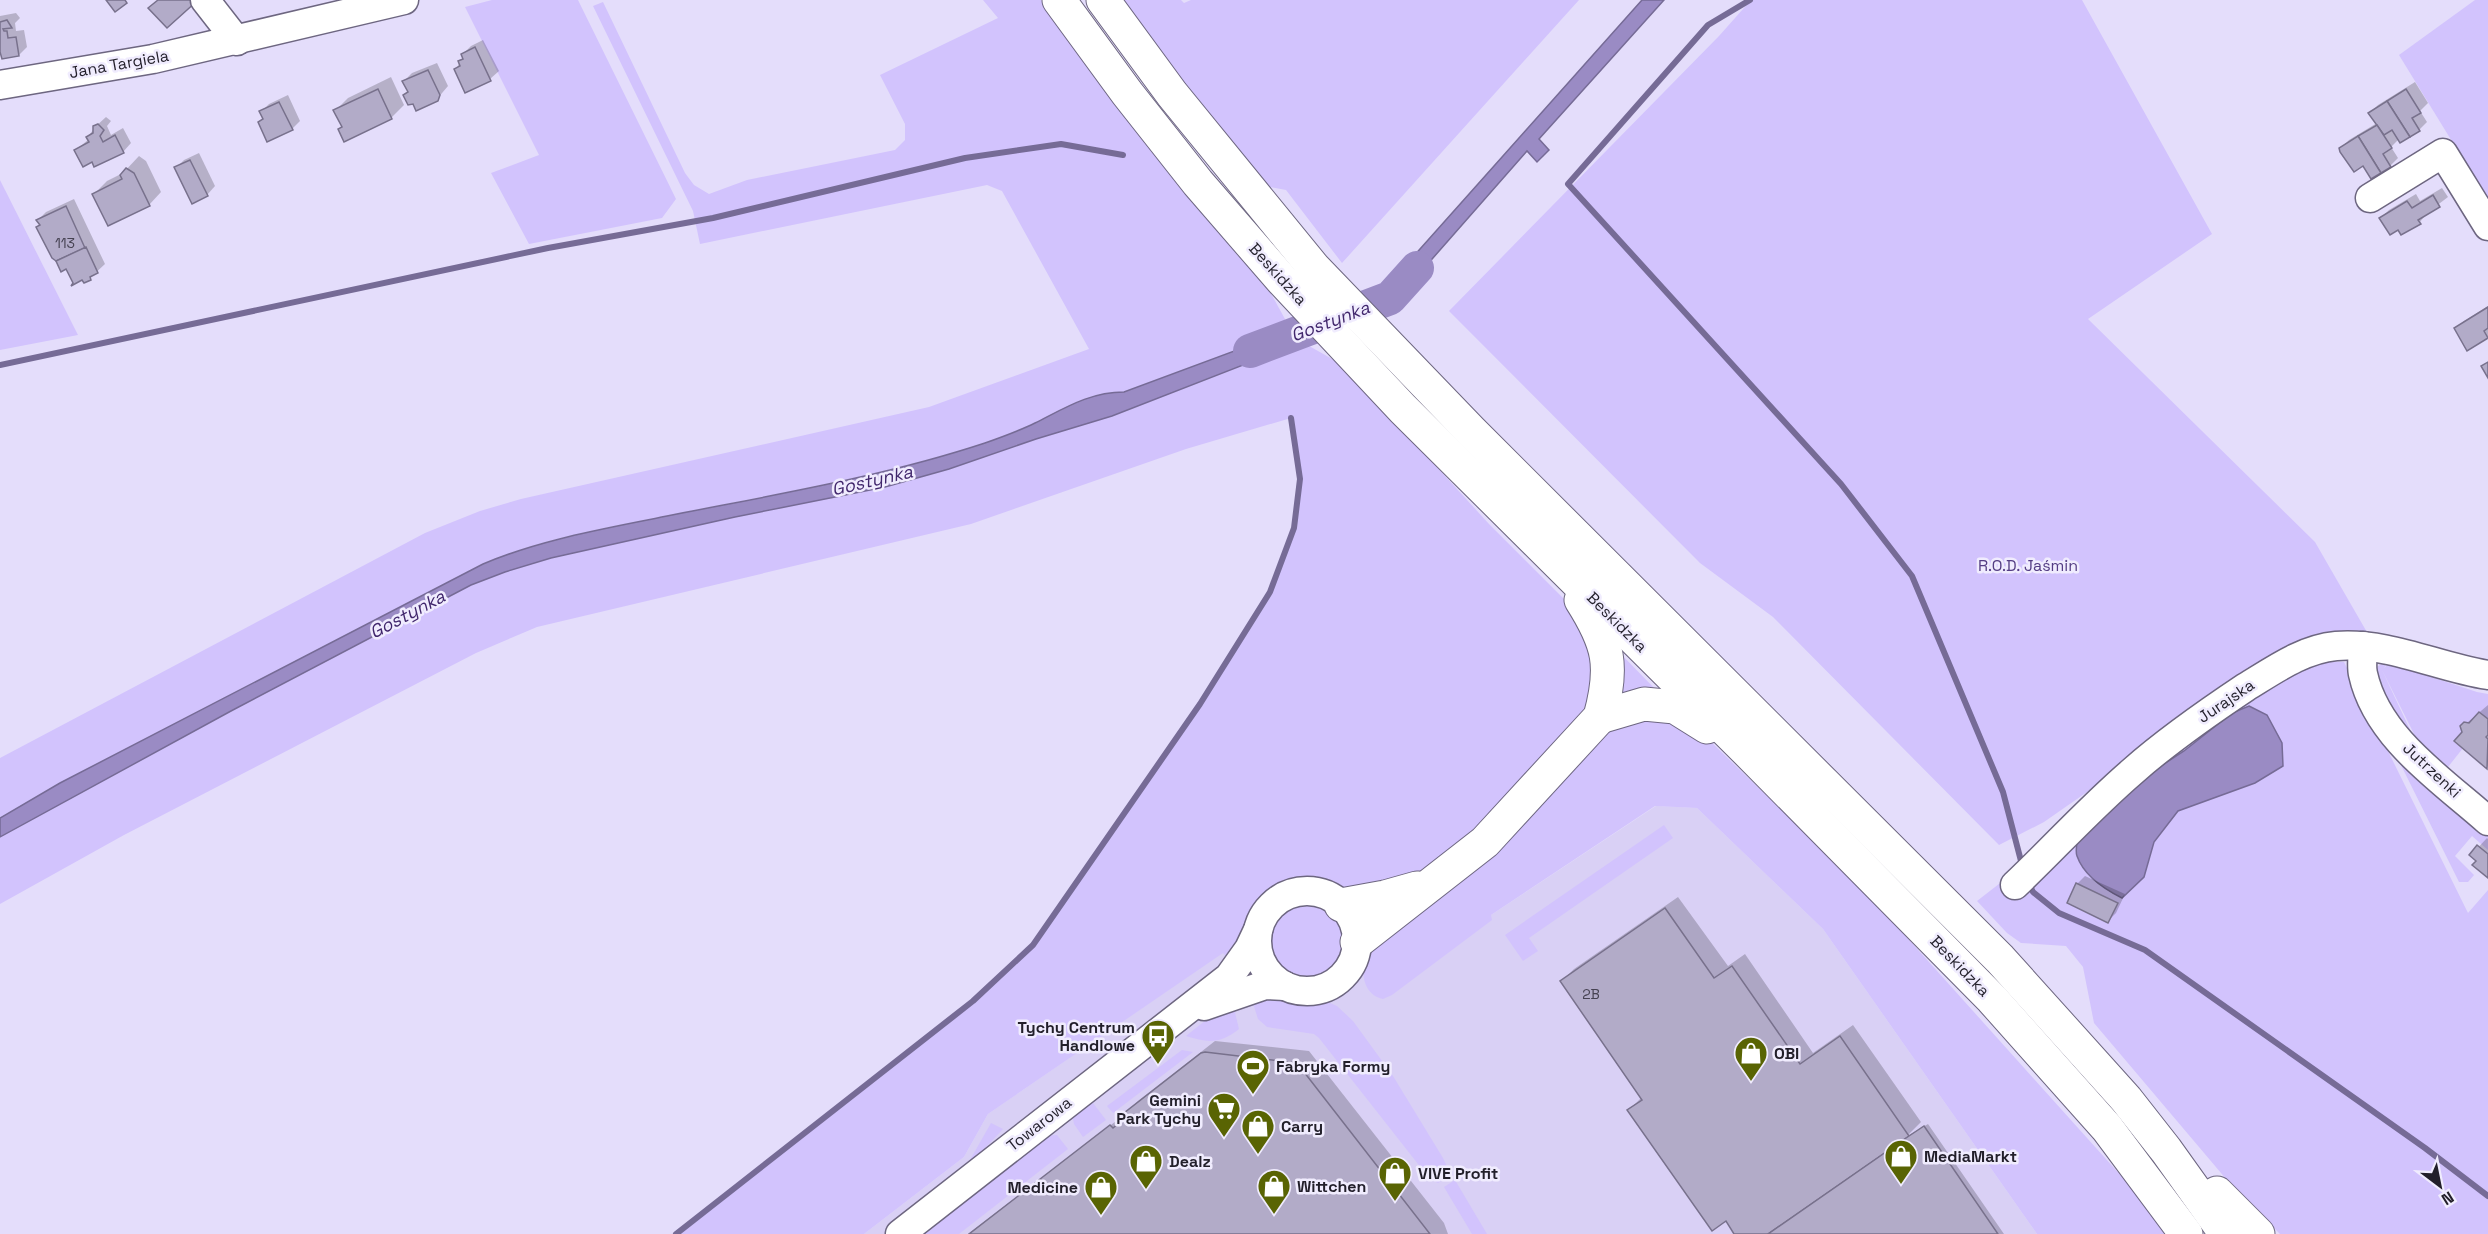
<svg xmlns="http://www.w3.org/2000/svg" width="2488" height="1234" font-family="'Space Grotesk',sans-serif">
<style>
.built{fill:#d9d0f5}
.green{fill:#d2c3fd}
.water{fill:#9a8bc4;stroke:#766b96;stroke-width:1.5}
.shadow{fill:#0003}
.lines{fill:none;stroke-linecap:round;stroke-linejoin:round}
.stream{stroke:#766b96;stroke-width:6}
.river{stroke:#9a8bc4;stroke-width:34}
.building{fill:#b2abc8;stroke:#78718c;stroke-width:1.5}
.minor-casing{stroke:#6d6680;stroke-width:31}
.major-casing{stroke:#6d6680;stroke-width:35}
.minor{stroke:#fff;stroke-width:28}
.major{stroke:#fff;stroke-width:33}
.labels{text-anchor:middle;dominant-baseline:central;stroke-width:5;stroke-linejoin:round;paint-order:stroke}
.number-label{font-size:14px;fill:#464252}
.street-label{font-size:16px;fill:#221f2a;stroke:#f0ecfe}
.park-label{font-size:16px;fill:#543d84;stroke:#f0ecfe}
.poi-label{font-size:16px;font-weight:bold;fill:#221f2a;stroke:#f0ecfe;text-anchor:start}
.water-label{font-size:18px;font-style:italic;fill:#40266c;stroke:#f0ecfe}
</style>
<rect width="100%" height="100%" fill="#e4ddfb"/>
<!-- built -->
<path class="built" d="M1656 806 1697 808 1823 929 2037 1234H864L964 1157 988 1114 1223 952 1243 941 1249 917 1260 900 1274 887 1291 882 1314 879 1353 893 1395 884 1429 867 1491 915Z"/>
<!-- green -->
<g class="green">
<path d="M492 0H578L676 199 662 218 529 244 491 173 539 155 465 7Z"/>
<path d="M983 0H1041L1090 71 1204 216 1268 288 1291 330 1124 392C1090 392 1065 409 1035 423 1019 431 1002 437 985 443 883 476 776 494 671 515 607 528 543 538 483 564L60 783 0 818V758L425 533 480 511 521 499 929 407 1089 349 1002 191 987 185 700 244 693 211 593 6 603 2 685 173 694 185 709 194 747 180 895 150 905 140V124L880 75 998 18Z"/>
<path d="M1119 0H1181L1184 3 1191 0H1579L1342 263 1286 190 1265 186Z"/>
<path d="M1751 0H2082L2212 234 2088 319 2315 542 2368 634 2298 645 2044 822 1999 845 1773 617 1700 563 1449 311 1719 36Z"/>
<path d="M2475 0H2488V200L2399 55Z"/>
<path d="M0 180 78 335 0 350Z"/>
<path d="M1302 342 1334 360 1337 358 1489 524 1583 618 1592 632 1591 706 1494 821 1429 867 1395 884 1353 893 1314 879 1291 882 1274 887 1260 900 1249 917 1243 944 1230 961 1223 953 988 1114 964 1157 864 1234H676L973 1001 1033 945 1162 758 1270 592 1294 528 1300 479 1291 418 1186 449 971 524 537 627 476 653 124 835 0 904V837L231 711 471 585 505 572 551 558 735 517 885 487 949 469 1036 439 1112 416Z"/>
<path d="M1616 649 1659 693 1610 704Z"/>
<path d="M2315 661 2344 662 2468 913 2488 890V1234H2280L2232 1186 2094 1023 2083 967 2066 946 2021 943 2007 933 1977 901 2155 763 2250 695Z"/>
<path d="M2384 663H2387L2384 668 2389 663 2477 692 2488 694V719L2479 712 2469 723 2464 722 2461 726 2462 732 2455 741 2463 748 2448 767 2418 742 2382 670 2414 738 2386 698 2375 672 2378 666Z"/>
<path d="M1652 710 1706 737 1867 893 2150 1208 2165 1234H2037L1823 929 1697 808 1655 806 1491 915 1492 920 1392 995 1383 999C1360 994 1361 966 1366 949L1608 724Z"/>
<path d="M2396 755 2488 834V850L2472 836 2455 856 2474 875 2468 882H2459Z"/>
<path d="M1664 825 1673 838 1529 938 1538 951 1523 961 1505 935Z"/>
<circle cx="1306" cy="940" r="42"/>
<path d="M1251 997 1323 1000 1337 1006 1353 1021 1393 1076 1443 1158 1449 1171 1447 1177 1438 1183 1429 1178 1319 1038 1314 1034 1267 1027 1258 1019Z"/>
<path d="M1233 1004 1239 1029C1220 1044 1208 1043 1186 1036L1211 1016Z"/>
<path d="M1182 1050 1193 1052 1113 1113 1107 1106Z"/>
<path d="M1093 1103 1106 1120 1083 1137 1074 1124 1072 1114Z"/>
<path d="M991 1123 1003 1129 972 1162 970 1160Z"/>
<path d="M1057 1135 1068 1149 959 1234H914L1042 1136Z"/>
<path d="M1455 1180 1487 1234H1472L1444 1187Z"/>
</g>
<!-- water -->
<g class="water">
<path d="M1642 0H1664L1539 139 1549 150 1537 162 1527 151 1389 308 1379 295Z"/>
<path d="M1291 330 1302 342 1112 416 1036 439 949 469 885 487 735 517 551 558 505 572 471 585 231 711 0 837V818L60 783 483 564C542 539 604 529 667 516 773 495 882 477 985 443 1002 437 1019 431 1035 423 1065 408 1090 392 1124 392Z"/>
<path d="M2249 706 2267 715 2282 743 2283 766 2255 783 2178 811 2154 842 2144 877 2122 898C2104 889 2084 876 2077 856 2075 851 2077 842 2078 836L2133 784 2184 751 2232 713Z"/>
</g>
<!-- shadow -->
<g class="shadow">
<path d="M16 13 20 18 15 23 16 31 24 30 27 47 19 55 0 51V16Z"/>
<path d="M483 40 499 71 490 79 466 91 455 70 464 57 463 54 471 46Z"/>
<path d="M437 63 448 86 437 99 413 102 404 95 409 91 404 81 412 73Z"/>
<path d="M391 77 404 105 391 118 343 127 335 111 348 98Z"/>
<path d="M2415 82 2428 103 2420 111 2427 122 2419 130 2399 139 2391 147 2398 158 2390 166 2364 164 2341 148 2349 140 2377 123 2370 113 2378 105Z"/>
<path d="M288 95 300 121 292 129 259 122 264 118 261 112 269 104Z"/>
<path d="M106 117 111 121 107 126 111 135 123 128 131 143 123 152 92 160 76 150 89 139 88 137 95 127Z"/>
<path d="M199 153 215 186 207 195 176 168 184 160Z"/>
<path d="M139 156 146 161 161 192 149 205 94 194 107 181 123 173Z"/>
<path d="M2442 188 2448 197 2427 213 2420 222 2398 228 2381 218 2389 210 2416 194 2420 201Z"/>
<path d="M74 199 105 264 90 278 67 267 61 270 53 257 38 220 46 212Z"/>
<path d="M2488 306V336L2468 349 2456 329 2464 321Z"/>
<path d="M2488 705V766L2487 767 2457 740 2464 732 2462 727Z"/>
<path d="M2487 838 2488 839V876L2471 855Z"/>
<path d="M2085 876 2125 894 2116 913 2108 921 2077 884Z"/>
<path d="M1678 897 1728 966 1745 954 1813 1053 1853 1025 1921 1122 1907 1136 1928 1124 2004 1234H1736L1726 1219 1629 1110 1642 1097 1562 981 1574 969Z"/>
<path d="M1215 1041 1309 1051 1444 1223 1448 1234H968L1124 1115 1138 1101Z"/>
</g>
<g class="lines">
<!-- stream -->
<g class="stream">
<path d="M1750 0 1708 25 1568 184 1841 484 1912 576 2003 792 2021 861"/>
<path d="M0 365 548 248 713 218 965 158 1061 144 1123 155"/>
<path d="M2031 888 2033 892 2059 913 2145 950 2425 1148 2488 1196"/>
<path d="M676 1234 973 1001 1033 945 1200 704 1270 592 1294 528 1300 479 1291 418"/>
</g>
<!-- river -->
<path class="river" d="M1250 351 1390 298 1417 268"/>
</g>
<!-- building -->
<g class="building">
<path d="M106 0H125L127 3 115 12Z"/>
<path d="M158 0H196L197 1 167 28 148 8Z"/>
<path d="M7 20 12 28 3 29 4 31H7L8 38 16 37 19 56 2 59 0 52V22Z"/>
<path d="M475 47 491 81 465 93 454 69 460 66 458 61 463 59 461 54Z"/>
<path d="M428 70 440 95 438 101 416 111 413 104 408 105 403 95 408 92 402 81Z"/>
<path d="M378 89 392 119 344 142 338 129 342 127 333 110Z"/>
<path d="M2406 89 2421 113 2412 118 2420 131 2410 137 2387 101Z"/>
<path d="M2387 101 2410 137 2400 143 2392 130 2384 135 2368 113Z"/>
<path d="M279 102 293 130 267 142 258 122 263 119 259 111Z"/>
<path d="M98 124 104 130 100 136 103 142 115 135 124 153 94 167 92 162 83 167 74 150 89 142 86 137 93 133V126Z"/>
<path d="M2377 125 2392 148 2383 154 2391 167 2381 173 2358 136Z"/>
<path d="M2358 136 2381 173 2371 179 2363 166 2354 172 2340 152 2339 148Z"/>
<path d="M190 160 208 196 192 204 174 167Z"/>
<path d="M126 168 134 173 150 206 108 226 92 194 122 179 120 175Z"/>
<path d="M2433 195 2440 207 2418 220 2421 224 2401 235 2398 230 2390 235 2379 218 2407 201 2412 208Z"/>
<path d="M66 206 85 248 56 261 52 258 36 227 40 225 36 220Z"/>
<path d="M86 247 98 273 90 277 91 280 84 283 82 280 71 286 73 283 66 269 61 272 56 261Z"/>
<path d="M2488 307V328L2484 331 2488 338 2467 351 2454 328Z"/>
<path d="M2488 362V378L2481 366Z"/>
<path d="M2479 712 2488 719V735L2486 737 2488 739 2487 769 2454 741 2462 732 2460 726 2464 722 2469 723Z"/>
<path d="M2477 845 2488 854V878L2472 865 2476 861 2469 855Z"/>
<path d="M2076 883 2118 903 2108 923 2067 903Z"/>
<path d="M1665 908 1714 978 1732 966 1800 1064 1840 1036 1909 1136 1768 1234H1734L1726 1221 1712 1231 1627 1110 1642 1100 1560 981Z"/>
<path d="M1205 1052 1297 1063 1430 1234H969L1110 1125 1113 1128 1126 1117 1124 1113 1201 1053Z"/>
<path d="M1924 1126 1998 1234H1768L1909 1136Z"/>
</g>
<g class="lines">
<defs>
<g id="minor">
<path d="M205 0 237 41"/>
<path d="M0 85 153 59 404 0"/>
<path d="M2370 198 2443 153 2488 226"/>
<path d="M2363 646C2363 655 2361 666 2363 674 2377 738 2442 780 2488 821"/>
<path d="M2015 885C2054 848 2091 807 2133 771 2168 740 2207 713 2246 687 2274 670 2303 649 2336 646 2390 642 2437 667 2488 675"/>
<circle cx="1307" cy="941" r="50"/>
<path d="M1204 1006 1265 985 1285 986"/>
<path d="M900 1234 1229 977 1249 949 1258 930"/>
</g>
<g id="major">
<path d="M1059 0 1127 93 1198 183 1282 280 1403 409 1747 751 1992 999 2107 1128 2186 1234"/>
<path d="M1103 0 1172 94 1314 268 1471 431 2000 959 2126 1099 2166 1150 2226 1234"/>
<path d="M1600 717 1644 704 1675 707 1707 727"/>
<path d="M1341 905 1385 897 1417 888"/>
<path d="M1357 942 1485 842 1600 717C1614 666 1609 644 1581 600"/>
<path d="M2217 1193 2258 1234"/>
</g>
</defs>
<!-- minor casing -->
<use href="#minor" class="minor-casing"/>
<!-- major casing -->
<use href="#major" class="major-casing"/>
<!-- minor -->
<use href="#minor" class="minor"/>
<!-- major -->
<use href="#major" class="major"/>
</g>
<!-- icons -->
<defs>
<symbol id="bus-pin" viewBox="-11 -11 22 30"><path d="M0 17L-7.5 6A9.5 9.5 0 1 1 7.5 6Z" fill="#596403" stroke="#f0ecfe"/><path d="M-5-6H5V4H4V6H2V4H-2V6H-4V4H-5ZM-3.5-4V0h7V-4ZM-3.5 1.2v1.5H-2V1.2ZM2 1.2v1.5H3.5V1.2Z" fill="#fff"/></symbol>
<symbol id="shop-pin" viewBox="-11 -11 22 30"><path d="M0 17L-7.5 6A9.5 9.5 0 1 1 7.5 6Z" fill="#596403" stroke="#f0ecfe"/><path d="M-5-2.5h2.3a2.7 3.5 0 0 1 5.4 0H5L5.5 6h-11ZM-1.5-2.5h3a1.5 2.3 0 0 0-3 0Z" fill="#fff"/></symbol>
<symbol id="stadium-pin" viewBox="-11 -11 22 30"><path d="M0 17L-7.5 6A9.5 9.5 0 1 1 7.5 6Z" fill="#596403" stroke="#f0ecfe"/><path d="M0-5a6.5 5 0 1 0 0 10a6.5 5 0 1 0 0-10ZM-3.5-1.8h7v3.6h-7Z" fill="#fff"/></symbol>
<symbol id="supermarket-pin" viewBox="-11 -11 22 30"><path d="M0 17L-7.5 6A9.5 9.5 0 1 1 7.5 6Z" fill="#596403" stroke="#f0ecfe"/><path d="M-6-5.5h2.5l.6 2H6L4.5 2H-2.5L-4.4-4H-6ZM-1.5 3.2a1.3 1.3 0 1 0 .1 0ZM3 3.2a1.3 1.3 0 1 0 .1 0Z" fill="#fff"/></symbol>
</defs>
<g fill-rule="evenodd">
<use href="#bus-pin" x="1139" y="1017" width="38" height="52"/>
<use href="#shop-pin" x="1732" y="1034" width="38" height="52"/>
<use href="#stadium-pin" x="1234" y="1047" width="38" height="52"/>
<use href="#supermarket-pin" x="1205" y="1090" width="38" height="52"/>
<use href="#shop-pin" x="1239" y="1107" width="38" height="52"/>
<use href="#shop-pin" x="1882" y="1137" width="38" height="52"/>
<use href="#shop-pin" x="1127" y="1142" width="38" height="52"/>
<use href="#shop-pin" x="1376" y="1154" width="38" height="52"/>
<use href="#shop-pin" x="1255" y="1167" width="38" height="52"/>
<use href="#shop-pin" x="1082" y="1168" width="38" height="52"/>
</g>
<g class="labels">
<!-- number labels -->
<g class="number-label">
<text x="65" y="243">113</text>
<text x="1591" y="994">2B</text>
</g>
<!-- street labels -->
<g class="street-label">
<text transform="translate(119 64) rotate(-10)">Jana Targiela</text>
<text transform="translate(1278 274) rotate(48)">Beskidzka</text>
<text transform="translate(1617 622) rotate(45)">Beskidzka</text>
<text transform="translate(2226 701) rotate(-34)">Jurajska</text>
<text transform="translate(2432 770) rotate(43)">Jutrzenki</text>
<text transform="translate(1960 966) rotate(46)">Beskidzka</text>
<text transform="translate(1039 1124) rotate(-38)">Towarowa</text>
</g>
<!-- park labels -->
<g class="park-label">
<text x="2028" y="565">R.O.D. Jaśmin</text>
</g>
<!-- poi labels -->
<g class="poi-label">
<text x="1135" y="1027" text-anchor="end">Tychy Centrum<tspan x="1135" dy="18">Handlowe</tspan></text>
<text x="1774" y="1053">OBI</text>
<text x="1276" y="1066">Fabryka Formy</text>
<text x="1201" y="1100" text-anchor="end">Gemini<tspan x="1201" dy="18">Park Tychy</tspan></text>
<text x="1281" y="1126">Carry</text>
<text x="1924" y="1156">MediaMarkt</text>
<text x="1169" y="1161">Dealz</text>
<text x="1418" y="1173">VIVE Profit</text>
<text x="1297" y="1186">Wittchen</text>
<text x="1078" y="1187" text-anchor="end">Medicine</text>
</g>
<!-- water labels -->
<g class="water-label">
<text transform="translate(1330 321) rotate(-21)">Gostynka</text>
<text transform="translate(872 480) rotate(-13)">Gostynka</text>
<text transform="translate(407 614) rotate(-28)">Gostynka</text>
</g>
</g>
<!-- north arrow -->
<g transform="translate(2440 1186) rotate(148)" stroke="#f0ecfe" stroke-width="4.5" paint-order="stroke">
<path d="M0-4.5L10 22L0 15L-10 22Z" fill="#221f2a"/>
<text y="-9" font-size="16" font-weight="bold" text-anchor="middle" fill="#221f2a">N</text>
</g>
</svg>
